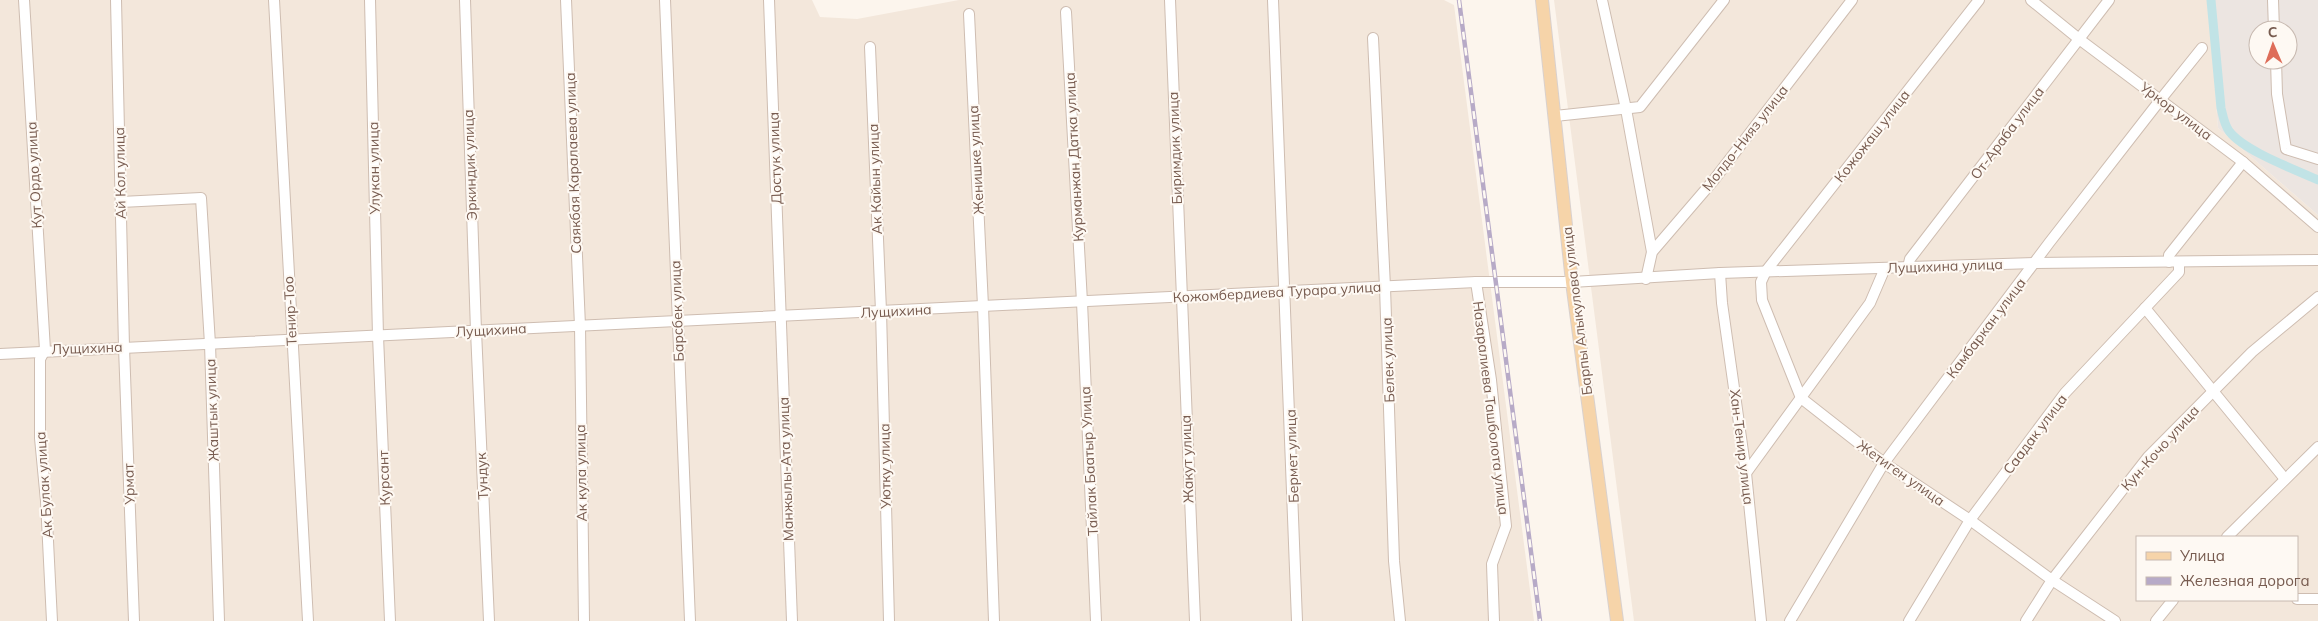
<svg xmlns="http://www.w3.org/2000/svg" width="2318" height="621" font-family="Mulish,sans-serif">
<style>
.residential{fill:#f3e7db;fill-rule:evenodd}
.industrial{fill:#ece5e1;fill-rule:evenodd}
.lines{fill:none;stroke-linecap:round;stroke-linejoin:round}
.canal{stroke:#c1e3e6;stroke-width:9}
.minor-casing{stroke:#cebdb1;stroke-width:12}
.major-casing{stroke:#d9d1ce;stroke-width:14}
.minor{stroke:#fff;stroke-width:10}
.major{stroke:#f6d4a9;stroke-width:12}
.rail-casing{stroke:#b7aac7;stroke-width:4.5}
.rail{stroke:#fef9f3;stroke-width:2.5;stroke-dasharray:8;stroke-linecap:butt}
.labels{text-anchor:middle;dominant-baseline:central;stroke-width:4;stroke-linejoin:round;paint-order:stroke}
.street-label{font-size:14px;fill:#775b4f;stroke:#fef9f3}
</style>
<rect width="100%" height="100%" fill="#fcf5ed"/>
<!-- residential -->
<g class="residential">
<path d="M0 0H812L820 17 857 19 959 0H1444L1454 5 1534 621H0Z"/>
<path d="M1554 0H2208L2218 128 2318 215V621H1634ZM2137 537H2297V600H2137Z"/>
</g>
<!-- industrial -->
<path class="industrial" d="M2208 0H2318V215L2218 128ZM2258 30H2288V60H2258Z"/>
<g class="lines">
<!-- canal -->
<path class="canal" d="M2211 0 2221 108C2223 116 2224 124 2229 131 2244 151 2294 169 2318 180"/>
<defs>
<g id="minor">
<path d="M24 0 45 350"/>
<path d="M116 0 124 347 134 621"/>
<path d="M274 0 308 621"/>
<path d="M370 0 378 336 390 621"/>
<path d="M465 0 476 331 489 621"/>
<path d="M566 0 580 326 584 621"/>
<path d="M665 0 690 621"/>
<path d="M769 0 792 621"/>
<path d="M1170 0 1195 621"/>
<path d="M1273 0 1297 621"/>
<path d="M1602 0 1626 109 1652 252"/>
<path d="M1979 0 1766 271 1761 282 1762 300 1801 398 1884 463 1970 520 2052 580 2115 621"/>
<path d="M2031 0 2079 39 2243 162 2318 227"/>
<path d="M2273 0 2274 30"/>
<path d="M1066 12 1082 302 1096 621"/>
<path d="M969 14 983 306 994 621"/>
<path d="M1373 38 1385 287 1394 561 1400 621"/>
<path d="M870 47 881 311 889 621"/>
<path d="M2276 60 2277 94 2286 149 2318 159"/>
<path d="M1555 116 1640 107 1724 0"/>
<path d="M121 202 201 198 210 344 219 621"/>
<path d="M2169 262V255L2243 162"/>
<path d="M1908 267 1910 259 2109 0"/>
<path d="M1720 273 1722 303 1746 473 1761 621"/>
<path d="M1646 279 1652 252 1713 181 1852 0"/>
<path d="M1476 282 1491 380 1506 526 1492 564 1494 621"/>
<path d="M2145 308 2285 479"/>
<path d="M45 350 40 359V438L46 501 52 621"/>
<path d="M0 354 1476 282H1572L1720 273 2035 263 2318 260"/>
<path d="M1746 473 1870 303 1885 268"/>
<path d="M2227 537 2318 447"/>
<path d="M2297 599H2318"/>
<path d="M1790 621 1884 463 2049 243 2161 99 2202 48"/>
<path d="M1909 621 1970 520 2065 393 2179 272V262"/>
<path d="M2026 621 2052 580 2148 457 2252 352 2318 297"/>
<path d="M2156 621 2173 600"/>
</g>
<path id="major" d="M1542 0 1572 282 1617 621"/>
</defs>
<!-- minor casing -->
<use href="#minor" class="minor-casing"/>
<!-- major casing -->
<use href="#major" class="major-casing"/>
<!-- minor -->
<use href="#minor" class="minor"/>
<!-- major -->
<use href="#major" class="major"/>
<defs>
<path id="rail" d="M1459 0 1540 621"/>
</defs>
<!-- rail casing -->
<use href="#rail" class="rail-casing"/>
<!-- rail -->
<use href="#rail" class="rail"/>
</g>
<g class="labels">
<!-- street labels -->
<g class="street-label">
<text transform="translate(2176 111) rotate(37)">Уркор улица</text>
<text transform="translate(2007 133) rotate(-53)">От-Араба улица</text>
<text transform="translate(1872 136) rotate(-52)">Кожожаш улица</text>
<text transform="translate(1745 138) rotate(-52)">Молдо-Нияз улица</text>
<text transform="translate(1175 148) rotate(-92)">Биримдик улица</text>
<text transform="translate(1074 157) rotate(-93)">Курманжан Датка улица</text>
<text transform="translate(775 158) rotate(-92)">Достук улица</text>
<text transform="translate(976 160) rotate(-93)">Женишке улица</text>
<text transform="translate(573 163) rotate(-92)">Саякбая Каралаева улица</text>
<text transform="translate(470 165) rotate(-92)">Эркиндик улица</text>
<text transform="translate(374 168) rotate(-91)">Улукан улица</text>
<text transform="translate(120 173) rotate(-91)">Ай Кол улица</text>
<text transform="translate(34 175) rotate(-93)">Кут Ордо улица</text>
<text transform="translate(875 179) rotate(-92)">Ак Кайын улица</text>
<text transform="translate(1945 266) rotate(-2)">Лущихина улица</text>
<text transform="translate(1277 292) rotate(-3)">Кожомбердиева Турара улица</text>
<text transform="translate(290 311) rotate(-93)">Тенир-Тоо</text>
<text transform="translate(677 311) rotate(-92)">Барсбек улица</text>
<text transform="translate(896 311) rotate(-3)">Лущихина</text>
<text transform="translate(1577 311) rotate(-97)">Барпы Алыкулова улица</text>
<text transform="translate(1986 328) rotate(-53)">Камбаркан улица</text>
<text transform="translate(491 330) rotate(-3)">Лущихина</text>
<text transform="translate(87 348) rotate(-2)">Лущихина</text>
<text transform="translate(1388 360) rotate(-92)">Белек улица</text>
<text transform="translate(1491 408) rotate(83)">Назаралиева Ташболота улица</text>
<text transform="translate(212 410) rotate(-92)">Жаштык улица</text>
<text transform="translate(2035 434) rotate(-53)">Саадак улица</text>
<text transform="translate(1742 447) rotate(83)">Хан-Тенир улица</text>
<text transform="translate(2160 448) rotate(-48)">Кун-Кочо улица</text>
<text transform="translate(1292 456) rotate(-92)">Бермет улица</text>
<text transform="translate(1187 459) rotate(-92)">Жакут улица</text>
<text transform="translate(1089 461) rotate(-93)">Тайлак Баатыр Улица</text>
<text transform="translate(885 466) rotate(-91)">Уютку улица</text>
<text transform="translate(786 469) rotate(-92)">Манжылы-Ата улица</text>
<text transform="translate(581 473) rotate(-91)">Ак кула улица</text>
<text transform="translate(1901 473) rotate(35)">Жетиген улица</text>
<text transform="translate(482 476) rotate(-93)">Тундук</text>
<text transform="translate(384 478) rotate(-92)">Курсант</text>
<text transform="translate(129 484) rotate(-92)">Урмат</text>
<text transform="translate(44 485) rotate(-94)">Ак Булак улица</text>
</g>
</g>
<!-- legend -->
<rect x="2136" y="536" width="162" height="65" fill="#fef9f3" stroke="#c8bab1"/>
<rect x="2146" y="552" width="25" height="8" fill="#f6d4a9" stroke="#c8bab1"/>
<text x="2180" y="561" font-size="15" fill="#775b4f">Улица</text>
<rect x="2146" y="577" width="25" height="8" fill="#b7aac7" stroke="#c8bab1"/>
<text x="2180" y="586" font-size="15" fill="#775b4f">Железная дорога</text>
<!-- north arrow -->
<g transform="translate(2273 45) rotate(358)"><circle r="24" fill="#fef9f3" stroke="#c8bab1"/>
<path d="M0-4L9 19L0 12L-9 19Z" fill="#de6d59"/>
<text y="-8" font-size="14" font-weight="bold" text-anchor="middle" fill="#775b4f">С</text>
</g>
</svg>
